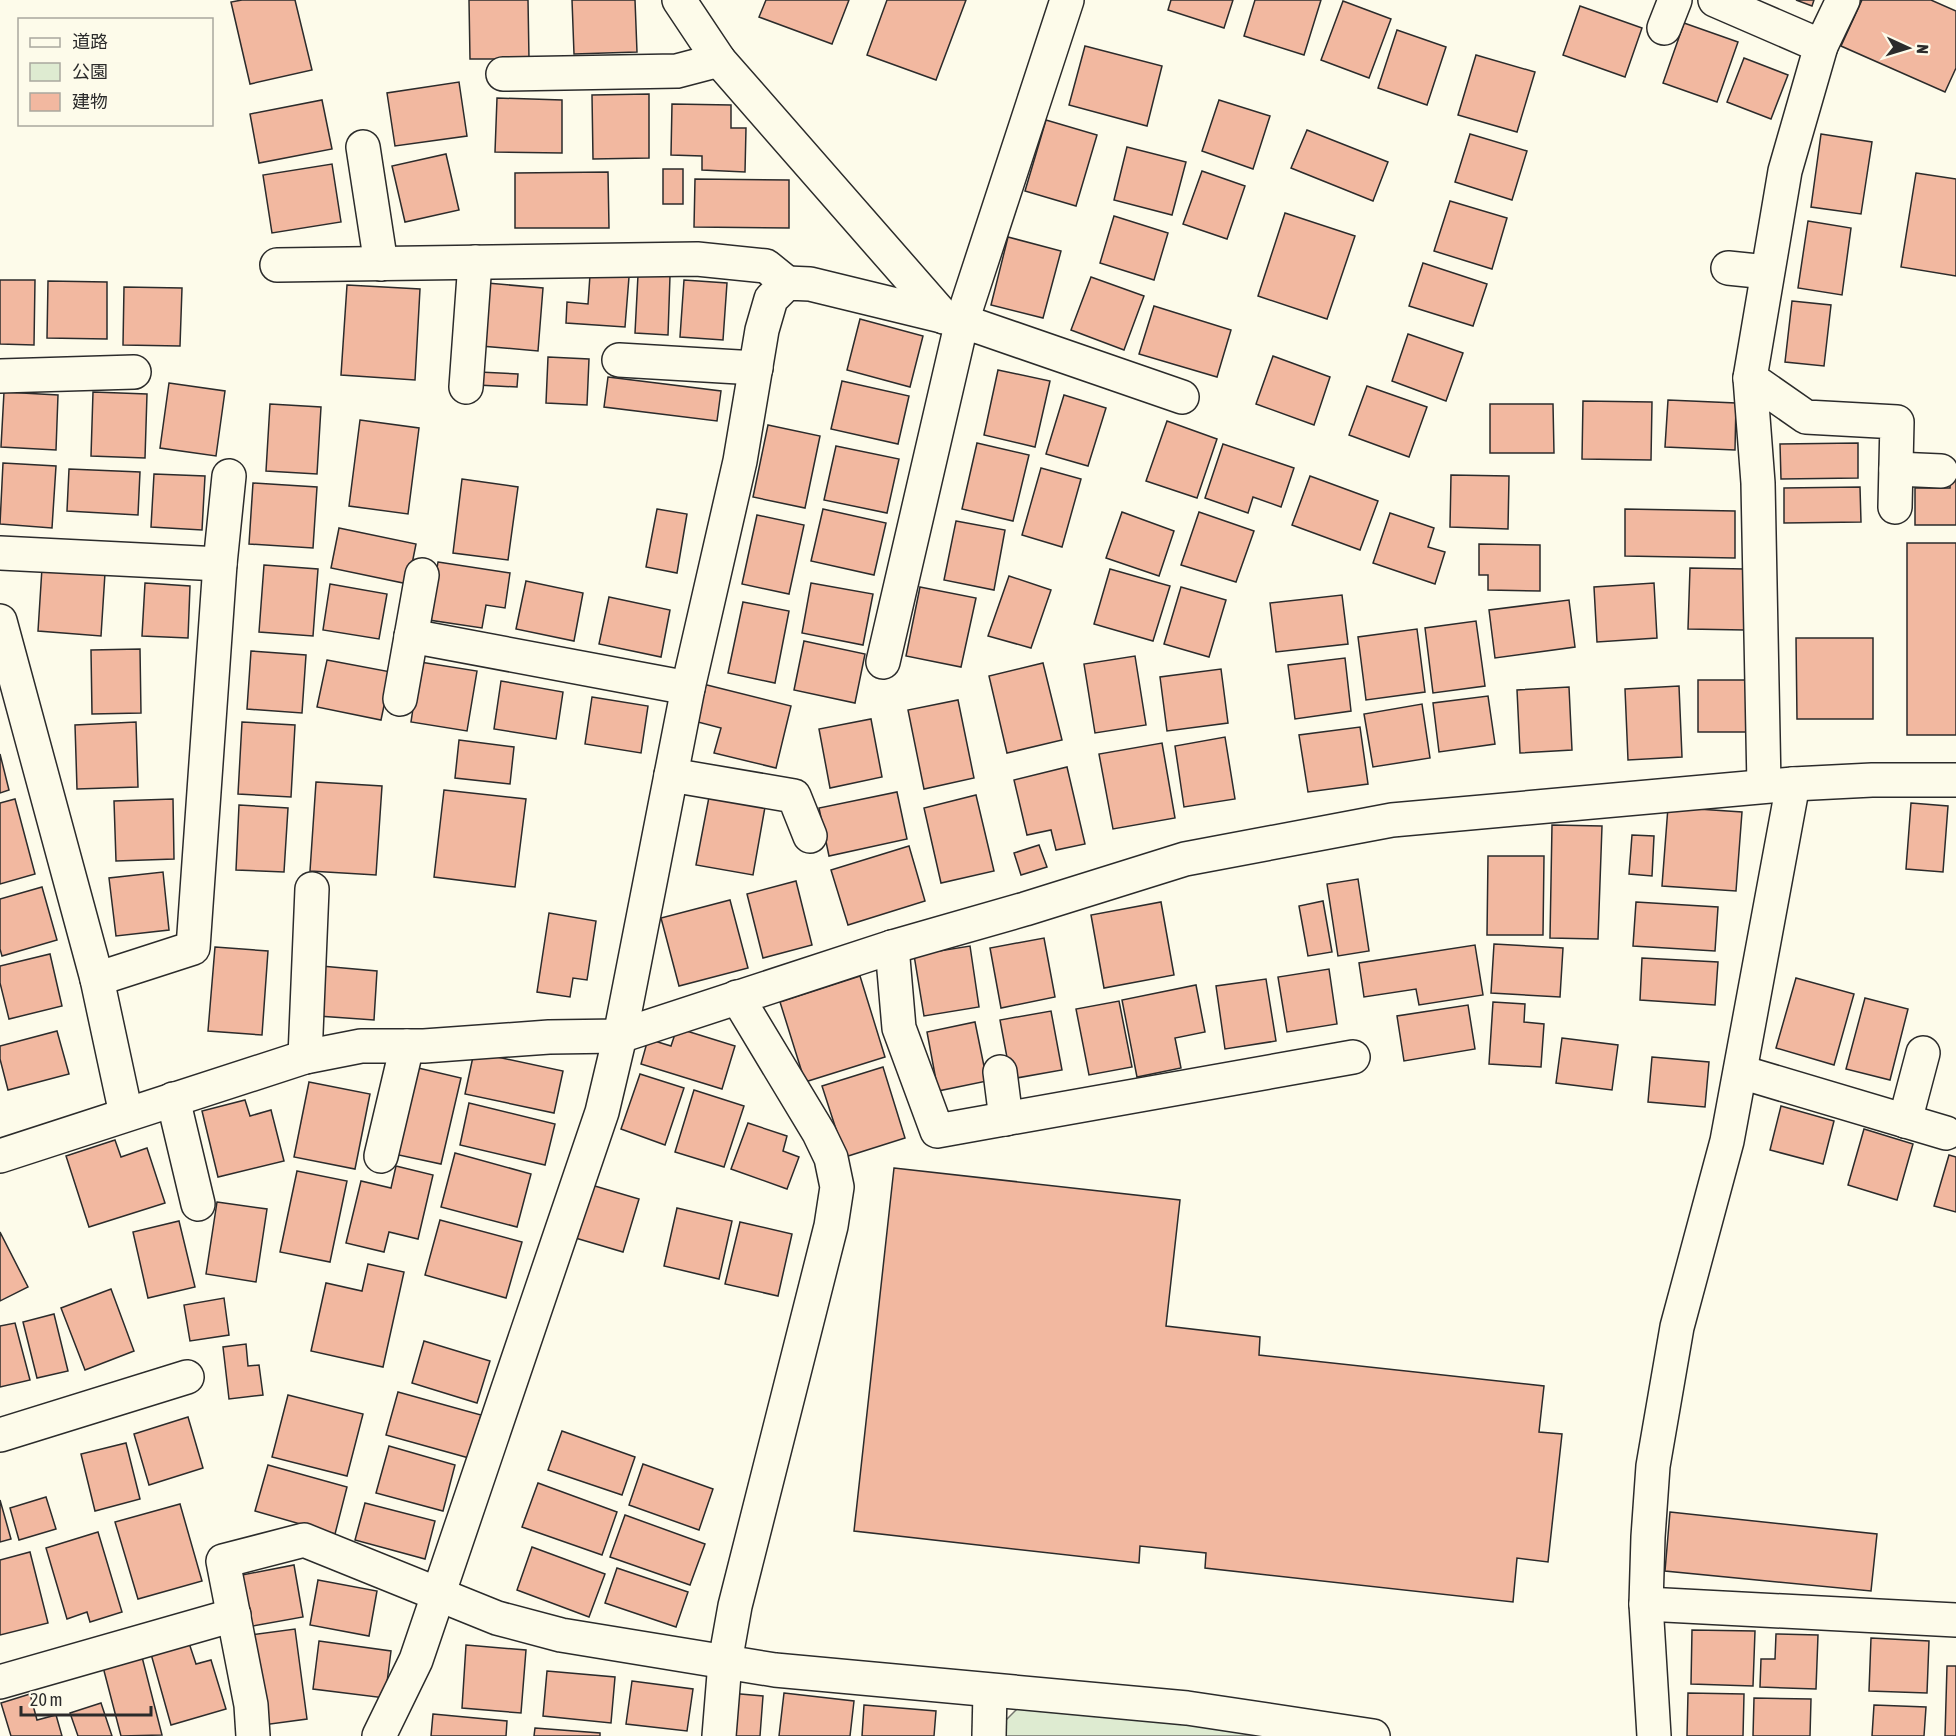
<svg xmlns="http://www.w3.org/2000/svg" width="1956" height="1736" font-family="'Asap Condensed','Noto Sans JP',sans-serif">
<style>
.green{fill:#deebd1;stroke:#74746e;stroke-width:1.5}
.building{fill:#f2b8a0;stroke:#2b2b2b;stroke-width:1.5}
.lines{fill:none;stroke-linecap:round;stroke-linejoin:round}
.minor-casing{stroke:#2b2b2b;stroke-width:36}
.minor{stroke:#fdfbea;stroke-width:33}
</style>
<rect width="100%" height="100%" fill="#fdfbea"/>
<!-- green -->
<path class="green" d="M1018 1708 1263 1730 1269 1736H1000V1726Z"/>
<!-- building -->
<g class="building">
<path d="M242 0H295L312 70 250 84 231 2Z"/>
<path d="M469 0H528L529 59H470Z"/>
<path d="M572 0H635L637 52 574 54Z"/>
<path d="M766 0H849L832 44 759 17Z"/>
<path d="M887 0H966L936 80 867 55Z"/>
<path d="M1171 0H1233L1224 28 1168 10Z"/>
<path d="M1255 0H1321L1304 55 1244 36Z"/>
<path d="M1796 0H1814L1812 6Z"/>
<path d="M1862 0H1931L1956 11V68L1945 92 1841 46Z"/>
<path d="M1343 1 1391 19 1369 78 1321 60Z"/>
<path d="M1580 6 1642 28 1625 77 1563 55Z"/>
<path d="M1684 23 1738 42 1717 102 1663 83Z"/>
<path d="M1397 30 1446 47 1427 105 1378 88Z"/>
<path d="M1085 46 1162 66 1147 126 1069 105Z"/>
<path d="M1476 55 1535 72 1517 132 1458 115Z"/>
<path d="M1744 58 1788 75 1771 119 1727 102Z"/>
<path d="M459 82 467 136 395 146 387 93Z"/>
<path d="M649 94V158L593 159 592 95Z"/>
<path d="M497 98 562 100V153L495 152Z"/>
<path d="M322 100 332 149 259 163 250 114Z"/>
<path d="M1219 100 1270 116 1253 169 1202 151Z"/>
<path d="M672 104 731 105V128H746L745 172 702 170V156L671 155Z"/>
<path d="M1046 120 1097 135 1076 206 1025 191Z"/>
<path d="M1307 130 1388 162 1373 201 1291 168Z"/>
<path d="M1470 134 1527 151 1512 200 1455 182Z"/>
<path d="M1821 134 1872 142 1861 214 1811 207Z"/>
<path d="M1127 147 1186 162 1172 215 1114 200Z"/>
<path d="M446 154 459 210 405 222 392 166Z"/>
<path d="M332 164 341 222 272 233 263 175Z"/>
<rect x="663" y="169" width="20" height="35"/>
<path d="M1202 171 1245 186 1227 239 1183 224Z"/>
<path d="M608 172 609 228H515V173Z"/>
<path d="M1916 173 1956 179V276L1901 267Z"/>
<path d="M695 179 789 180V228L694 227Z"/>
<path d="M1450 201 1507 218 1492 269 1434 251Z"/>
<path d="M1285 213 1355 236 1327 319 1258 296Z"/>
<path d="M1114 216 1168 233 1154 280 1100 263Z"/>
<path d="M1808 221 1851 228 1842 295 1798 288Z"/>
<path d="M1008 237 1061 251 1043 318 991 305Z"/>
<path d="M1423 263 1487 284 1473 326 1409 306Z"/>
<path d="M590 275 629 277 625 327 566 323 567 302 588 304Z"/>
<path d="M638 275 670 276 668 335 635 333Z"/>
<path d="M1091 277 1144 296 1124 350 1071 330Z"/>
<path d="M0 280H35L34 345 0 344Z"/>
<path d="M684 280 727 283 723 340 680 337Z"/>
<path d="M48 281 107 282V339L47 338Z"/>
<path d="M487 283 543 288 538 351 481 346Z"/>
<path d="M347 285 420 289 415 380 341 375Z"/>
<path d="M124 287 182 288 180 346 123 345Z"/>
<path d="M1792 301 1831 305 1824 366 1785 362Z"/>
<path d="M1154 306 1231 330 1217 377 1139 354Z"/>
<path d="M860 319 923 336 910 387 847 370Z"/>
<path d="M1408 334 1463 353 1446 401 1392 381Z"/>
<path d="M1273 356 1330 377 1314 425 1256 404Z"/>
<path d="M548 357 589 359 587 405 546 403Z"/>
<path d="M998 370 1050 381 1035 447 984 435Z"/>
<path d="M479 372 518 374 517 387 478 385Z"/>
<path d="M608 377 721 391 717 421 604 407Z"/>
<path d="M842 381 909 396 898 444 831 429Z"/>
<path d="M169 383 225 391 216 456 160 448Z"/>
<path d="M1367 386 1427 407 1409 457 1349 435Z"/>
<path d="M4 392 58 395 56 450 1 447Z"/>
<path d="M93 392 147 394 145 458 91 456Z"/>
<path d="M1064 395 1106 408 1088 466 1046 454Z"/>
<path d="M1668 400 1736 403 1735 450 1665 447Z"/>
<path d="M1583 401 1652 402 1651 460 1582 459Z"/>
<path d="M270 404 321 407 317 474 266 471Z"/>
<path d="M1490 404H1553L1554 453H1490Z"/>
<path d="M360 420 419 428 408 514 349 506Z"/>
<path d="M1167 421 1217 439 1197 498 1146 481Z"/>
<path d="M768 425 820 436 805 508 753 497Z"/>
<path d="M977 443 1029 455 1013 521 962 509Z"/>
<path d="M1858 443V478L1781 479 1780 444Z"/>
<path d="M1223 444 1294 468 1281 507 1253 497 1248 513 1205 498Z"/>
<path d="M836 446 899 459 887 513 824 500Z"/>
<path d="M3 463 56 466 52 528 0 524Z"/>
<path d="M1951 465H1956V525H1915V488H1950Z"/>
<path d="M1041 468 1081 479 1062 547 1022 535Z"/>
<path d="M69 469 140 472 138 515 67 511Z"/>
<path d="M154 474 205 476 202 530 151 527Z"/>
<path d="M1451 475 1509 476 1508 529 1450 527Z"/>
<path d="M1310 476 1378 501 1360 550 1292 525Z"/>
<path d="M462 479 518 487 508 560 453 553Z"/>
<path d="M253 483 317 487 313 548 249 544Z"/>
<path d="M1860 487 1861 522 1784 523V488Z"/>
<path d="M657 509 687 514 677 573 646 567Z"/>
<path d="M823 509 886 523 874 575 811 561Z"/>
<path d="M1625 509 1735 511V558L1625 556Z"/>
<path d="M1122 512 1174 531 1159 576 1106 558Z"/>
<path d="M1199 512 1254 531 1236 582 1181 565Z"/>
<path d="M1390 513 1434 528 1428 547 1445 552 1435 584 1373 563Z"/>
<path d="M757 515 804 525 789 594 742 584Z"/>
<path d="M956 521 1005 530 994 590 944 580Z"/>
<path d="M339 528 416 544 408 584 331 568Z"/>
<rect x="1907" y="543" width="49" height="192"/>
<path d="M1479 544 1540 545V591L1488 590V575H1479Z"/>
<path d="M438 562 510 573 505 608 486 605 482 628 429 620Z"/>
<path d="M264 565 318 569 313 636 259 632Z"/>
<path d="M42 568 105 573 101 636 38 631Z"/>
<path d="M1690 568 1745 569V630L1688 629Z"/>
<path d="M1110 569 1170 586 1153 641 1094 624Z"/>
<path d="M1009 576 1051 590 1031 648 988 636Z"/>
<path d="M526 581 583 593 574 641 516 629Z"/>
<path d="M145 583 190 586 188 638 142 636Z"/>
<path d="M811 583 873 594 863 645 802 633Z"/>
<path d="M1654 583 1657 638 1597 642 1594 587Z"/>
<path d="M330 584 387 594 379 639 323 630Z"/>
<path d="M920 587 976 598 961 667 906 656Z"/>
<path d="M1181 587 1226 600 1209 657 1164 644Z"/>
<path d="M1342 595 1348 644 1276 652 1270 603Z"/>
<path d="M609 597 670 610 661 657 599 644Z"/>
<path d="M1569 600 1575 647 1495 658 1489 610Z"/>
<path d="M743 602 789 611 775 683 728 673Z"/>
<path d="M1476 621 1485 686 1433 693 1425 628Z"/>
<path d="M1417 629 1425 692 1366 700 1358 637Z"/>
<path d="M1796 638H1873V719H1797Z"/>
<path d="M804 641 865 654 855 703 794 690Z"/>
<path d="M140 649 141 713 92 714 91 650Z"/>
<path d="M251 651 306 655 302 713 247 709Z"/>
<path d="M1135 656 1146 725 1095 733 1084 664Z"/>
<path d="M1345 658 1351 711 1295 719 1288 665Z"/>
<path d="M327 660 391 672 381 720 317 707Z"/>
<path d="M420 662 477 671 467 731 411 722Z"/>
<path d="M1043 663 1062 740 1007 753 989 676Z"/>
<path d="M1221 669 1228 723 1167 731 1160 677Z"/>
<rect x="1698" y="680" width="53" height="52"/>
<path d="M501 681 563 692 556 739 494 729Z"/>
<path d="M703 684 791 706 776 768 714 753 721 728 694 721Z"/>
<path d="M1679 686 1682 757 1628 760 1625 689Z"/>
<path d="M1569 687 1572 750 1520 753 1517 690Z"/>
<path d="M1488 696 1495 744 1439 752 1433 703Z"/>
<path d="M592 697 648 706 641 753 585 744Z"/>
<path d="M958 700 974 778 924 789 908 710Z"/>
<path d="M1422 704 1430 758 1373 767 1364 714Z"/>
<path d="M871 719 882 777 830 788 819 729Z"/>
<path d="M136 722 138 787 77 789 75 725Z"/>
<path d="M242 722 295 725 291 797 238 794Z"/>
<path d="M1360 727 1368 784 1308 792 1299 735Z"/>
<path d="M1225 737 1235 799 1184 807 1175 746Z"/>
<path d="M459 740 514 747 510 784 455 778Z"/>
<path d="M1162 743 1175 818 1113 829 1099 754Z"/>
<path d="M0 754 9 790 0 793Z"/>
<path d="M1067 767 1085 844 1056 850 1051 830 1027 835 1014 780Z"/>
<path d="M316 782 382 786 376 875 310 871Z"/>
<path d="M444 790 526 799 515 887 434 877Z"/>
<path d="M897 792 907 839 829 856 819 808Z"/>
<path d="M976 795 994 871 941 883 924 808Z"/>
<path d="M709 797 765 807 753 875 696 865Z"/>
<path d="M15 799 35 874 0 884V803Z"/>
<path d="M173 799 174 859 116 861 114 801Z"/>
<path d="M1911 803 1948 806 1943 872 1906 869Z"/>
<path d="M239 805 288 808 284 872 236 870Z"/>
<path d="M1668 807 1742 812 1736 891 1662 886Z"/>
<path d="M1552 825 1602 826 1598 939 1550 938Z"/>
<path d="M1632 835 1654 836 1652 876 1629 874Z"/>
<path d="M1039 845 1047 867 1021 875 1014 853Z"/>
<path d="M909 846 925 901 848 925 831 870Z"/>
<path d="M1488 856H1544L1543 935H1487Z"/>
<path d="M163 872 169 930 116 936 109 878Z"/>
<path d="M1358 879 1369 951 1338 956 1327 884Z"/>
<path d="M796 881 812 945 763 958 747 894Z"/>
<path d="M42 887 57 940 2 956 0 949V899Z"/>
<path d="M730 900 748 968 679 986 661 918Z"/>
<path d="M1323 901 1332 952 1308 956 1299 906Z"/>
<path d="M1161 902 1174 975 1104 988 1091 915Z"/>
<path d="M1636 902 1718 907 1715 951 1633 946Z"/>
<path d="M549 913 596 921 587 980 573 978 570 997 537 992Z"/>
<path d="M1044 938 1055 997 1001 1008 990 948Z"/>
<path d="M1494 944 1563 948 1560 997 1491 993Z"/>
<path d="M1475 945 1483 995 1419 1005 1416 989 1364 997 1359 963Z"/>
<path d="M970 946 979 1007 924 1016 914 955Z"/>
<path d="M215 947 268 951 262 1035 208 1031Z"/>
<path d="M50 954 62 1006 9 1019 0 983V966Z"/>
<path d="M1642 958 1718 962 1715 1005 1640 1000Z"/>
<path d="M321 966 377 971 374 1020 318 1016Z"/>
<path d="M1329 969 1337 1024 1287 1032 1278 977Z"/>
<path d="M860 976 885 1057 805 1082 780 1002Z"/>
<path d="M1796 978 1854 994 1834 1065 1776 1048Z"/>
<path d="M1266 979 1276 1041 1225 1049 1216 986Z"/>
<path d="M1196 985 1205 1032 1175 1038 1181 1068 1137 1077 1122 1000Z"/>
<path d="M1865 998 1908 1009 1890 1080 1846 1069Z"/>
<path d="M1119 1001 1132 1067 1089 1075 1076 1009Z"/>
<path d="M1493 1002 1525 1004 1524 1022 1544 1024 1541 1067 1489 1064Z"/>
<path d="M1468 1005 1475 1049 1404 1061 1397 1016Z"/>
<path d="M1051 1011 1062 1070 1011 1079 1000 1020Z"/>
<path d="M975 1022 987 1081 938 1091 927 1032Z"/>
<path d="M677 1028 735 1046 722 1089 641 1064 648 1039 671 1046Z"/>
<path d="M57 1031 69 1074 8 1090 0 1059V1046Z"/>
<path d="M1562 1038 1618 1045 1612 1090 1556 1083Z"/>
<path d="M474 1052 563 1071 554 1113 465 1094Z"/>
<path d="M1652 1057 1709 1062 1705 1107 1648 1102Z"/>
<path d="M414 1067 461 1078 441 1164 394 1154Z"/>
<path d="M883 1067 905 1138 845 1157 822 1086Z"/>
<path d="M640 1074 684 1088 665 1145 621 1129Z"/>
<path d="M309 1082 370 1094 355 1169 294 1157Z"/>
<path d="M694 1090 744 1106 724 1167 675 1152Z"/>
<path d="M245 1100 250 1116 271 1110 284 1161 218 1177 202 1111Z"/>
<path d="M469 1103 555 1124 545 1165 460 1145Z"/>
<path d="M1781 1106 1834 1121 1823 1164 1770 1150Z"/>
<path d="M748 1123 787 1136 783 1151 799 1157 787 1189 731 1169Z"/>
<path d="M1864 1129 1913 1144 1897 1200 1848 1185Z"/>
<path d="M115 1140 121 1157 147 1148 165 1203 89 1227 66 1156Z"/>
<path d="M455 1153 531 1174 517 1227 441 1207Z"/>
<path d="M1949 1155 1956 1157V1212L1934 1206Z"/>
<path d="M396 1166 433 1175 418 1239 389 1232 384 1252 346 1243 361 1181 391 1188Z"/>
<path d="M894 1168 1180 1200 1166 1326 1260 1337 1259 1355 1544 1386 1539 1432 1562 1434 1548 1562 1517 1558 1513 1602 1205 1568 1206 1553 1140 1546 1139 1563 854 1531Z"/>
<path d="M297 1171 347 1181 330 1262 280 1252Z"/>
<path d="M588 1184 639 1199 623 1252 572 1237Z"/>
<path d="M217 1202 267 1209 256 1282 206 1274Z"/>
<path d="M677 1208 732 1221 719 1279 664 1266Z"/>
<path d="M440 1220 522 1242 506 1298 425 1275Z"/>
<path d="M179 1221 195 1287 148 1298 133 1232Z"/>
<path d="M740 1222 792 1234 778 1296 725 1284Z"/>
<path d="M0 1232 28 1287 0 1301Z"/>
<path d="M368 1264 404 1272 383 1367 311 1351 326 1283 362 1291Z"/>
<path d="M111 1289 134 1351 85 1370 61 1308Z"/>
<path d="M224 1298 229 1335 190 1341 184 1305Z"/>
<path d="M54 1314 68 1371 37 1378 23 1322Z"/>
<path d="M15 1323 30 1380 0 1387V1326Z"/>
<path d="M424 1341 490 1361 477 1403 412 1383Z"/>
<path d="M246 1344 248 1366 259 1365 263 1395 229 1399 223 1347Z"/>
<path d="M398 1392 481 1415 469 1458 386 1435Z"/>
<path d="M288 1395 363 1414 347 1476 272 1457Z"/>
<path d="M188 1417 203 1468 149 1485 134 1434Z"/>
<path d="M562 1431 635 1457 622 1495 548 1470Z"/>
<path d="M126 1443 140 1499 95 1511 81 1454Z"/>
<path d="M389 1446 455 1465 443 1511 376 1493Z"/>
<path d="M643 1464 713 1489 699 1530 629 1505Z"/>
<path d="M268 1465 347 1487 335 1534 255 1511Z"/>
<path d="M538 1483 617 1512 602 1555 522 1527Z"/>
<path d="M46 1497 56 1529 19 1540 10 1508Z"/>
<path d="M0 1500 11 1539 0 1542Z"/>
<path d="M365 1503 435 1521 425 1559 355 1540Z"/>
<path d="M180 1504 202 1581 138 1599 115 1522Z"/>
<path d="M1670 1512 1877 1534 1871 1591 1665 1571Z"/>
<path d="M625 1515 705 1544 690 1585 610 1557Z"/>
<path d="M98 1532 122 1612 90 1622 87 1612 67 1619 46 1548Z"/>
<path d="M532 1547 605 1574 589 1617 517 1590Z"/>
<path d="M30 1552 48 1623 0 1635V1560Z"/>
<path d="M294 1565 303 1617 247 1627 237 1576Z"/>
<path d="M617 1568 688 1592 676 1627 605 1603Z"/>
<path d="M318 1580 377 1591 369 1636 310 1625Z"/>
<path d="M295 1629 307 1719 263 1725 251 1635Z"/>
<path d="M1692 1630 1755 1631 1753 1686 1691 1684Z"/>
<path d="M1776 1634 1818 1635 1816 1689 1760 1687 1761 1659H1775Z"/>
<path d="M1871 1638 1929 1641 1927 1693 1869 1691Z"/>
<path d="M319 1641 391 1651 385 1698 313 1689Z"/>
<path d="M189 1643 196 1664 211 1660 226 1709 171 1725 151 1654Z"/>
<path d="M466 1645 526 1650 521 1713 462 1708Z"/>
<path d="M142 1657 162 1735 121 1736 103 1667Z"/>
<path d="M1947 1666H1956V1736H1945Z"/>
<path d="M547 1671 615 1677 611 1723 543 1716Z"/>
<path d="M632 1681 693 1689 687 1731 626 1724Z"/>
<path d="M729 1693 763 1696 760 1736H725Z"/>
<path d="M784 1693 854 1701 850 1736H779Z"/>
<path d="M1688 1693 1744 1694 1743 1736H1687Z"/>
<path d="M30 1694 37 1720 56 1715 62 1736H11L1 1703Z"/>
<path d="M1754 1698 1811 1699 1810 1736H1753Z"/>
<path d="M101 1703 112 1736H78L70 1713Z"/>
<path d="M864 1705 936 1711 934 1736H862Z"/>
<path d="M1874 1705 1926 1707 1924 1736H1872Z"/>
<path d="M433 1714 507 1721 506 1736H431Z"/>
<path d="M535 1728 600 1733V1736H534Z"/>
</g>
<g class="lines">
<defs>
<g id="minor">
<path d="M679 0 719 60 944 317"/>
<path d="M1715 0 1821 46"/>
<path d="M1843 0 1821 46 1785 171 1750 378 1806 417 1897 422 1895 507"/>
<path d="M1664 28 1675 0"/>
<path d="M503 74 677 71 719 60"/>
<path d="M363 147 381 264"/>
<path d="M277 265 697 259 766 266 787 283"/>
<path d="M1728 268 1767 272"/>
<path d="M619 360 756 368"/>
<path d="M0 376 134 372"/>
<path d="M1750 378 1758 483 1764 786"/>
<path d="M466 387 475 262"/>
<path d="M1896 469 1941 471"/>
<path d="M0 553 220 564"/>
<path d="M0 621 97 979 126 1114"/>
<path d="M411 636 688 688"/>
<path d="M883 662 962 321 1182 397"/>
<path d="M400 699 422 575"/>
<path d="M671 775 794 796 810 836"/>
<path d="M892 947 899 1028 937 1131 1353 1057"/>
<path d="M97 979 193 948 220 564 229 476"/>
<path d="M305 1057 312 889"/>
<path d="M1000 1072 1006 1119"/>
<path d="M1741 1072 1946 1133"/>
<path d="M173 1099 198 1204"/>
<path d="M1905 1121 1923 1053"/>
<path d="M0 1156 305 1057 361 1046H424L549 1037 620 1036 892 947 1025 909 1185 859 1392 820 1793 784 1872 780H1956"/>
<path d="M381 1156 407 1046"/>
<path d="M0 1435 187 1377"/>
<path d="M1646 1604 1956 1620"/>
<path d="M0 1682 234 1615"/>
<path d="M253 1736 251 1705 223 1561 304 1540 497 1618 561 1635 775 1670 1187 1708 1373 1736"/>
<path d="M379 1736 416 1660 602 1112 620 1036 688 688 740 461 762 330 771 299 787 283 810 284 962 321 1067 0"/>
<path d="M719 1736 725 1662 735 1606 831 1226 837 1187 831 1158 819 1133 737 997"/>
<path d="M989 1736 990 1691"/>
<path d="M1654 1736 1646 1604 1648 1537 1653 1466 1677 1327 1727 1141 1793 784"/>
</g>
</defs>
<!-- minor casing -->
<use href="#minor" class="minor-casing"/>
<!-- minor -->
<use href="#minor" class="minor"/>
</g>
<!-- legend -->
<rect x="18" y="18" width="195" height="108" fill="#fdfbea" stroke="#a9a89e" stroke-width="1.5"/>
<rect x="30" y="38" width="30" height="9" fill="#fdfbea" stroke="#a9a89e" stroke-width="1.5"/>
<text x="72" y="48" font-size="18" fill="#2b2b2b">道路</text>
<rect x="30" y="63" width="30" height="18" fill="#deebd1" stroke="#a9a89e" stroke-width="1.5"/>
<text x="72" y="78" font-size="18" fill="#2b2b2b">公園</text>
<rect x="30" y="93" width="30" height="18" fill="#f2b8a0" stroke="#a9a89e" stroke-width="1.5"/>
<text x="72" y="108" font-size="18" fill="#2b2b2b">建物</text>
<!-- north arrow -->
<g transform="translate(1908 48) rotate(94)" stroke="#fdfbea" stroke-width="4.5" paint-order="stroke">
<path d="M0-4.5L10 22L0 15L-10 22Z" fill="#2b2b2b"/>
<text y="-9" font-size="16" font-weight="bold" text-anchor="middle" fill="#2b2b2b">N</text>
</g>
<!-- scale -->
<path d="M21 1706v9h130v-9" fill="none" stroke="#2b2b2b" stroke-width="3"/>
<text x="30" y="1706" font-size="18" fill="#2b2b2b" stroke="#fdfbea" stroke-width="4.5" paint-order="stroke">20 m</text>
</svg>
